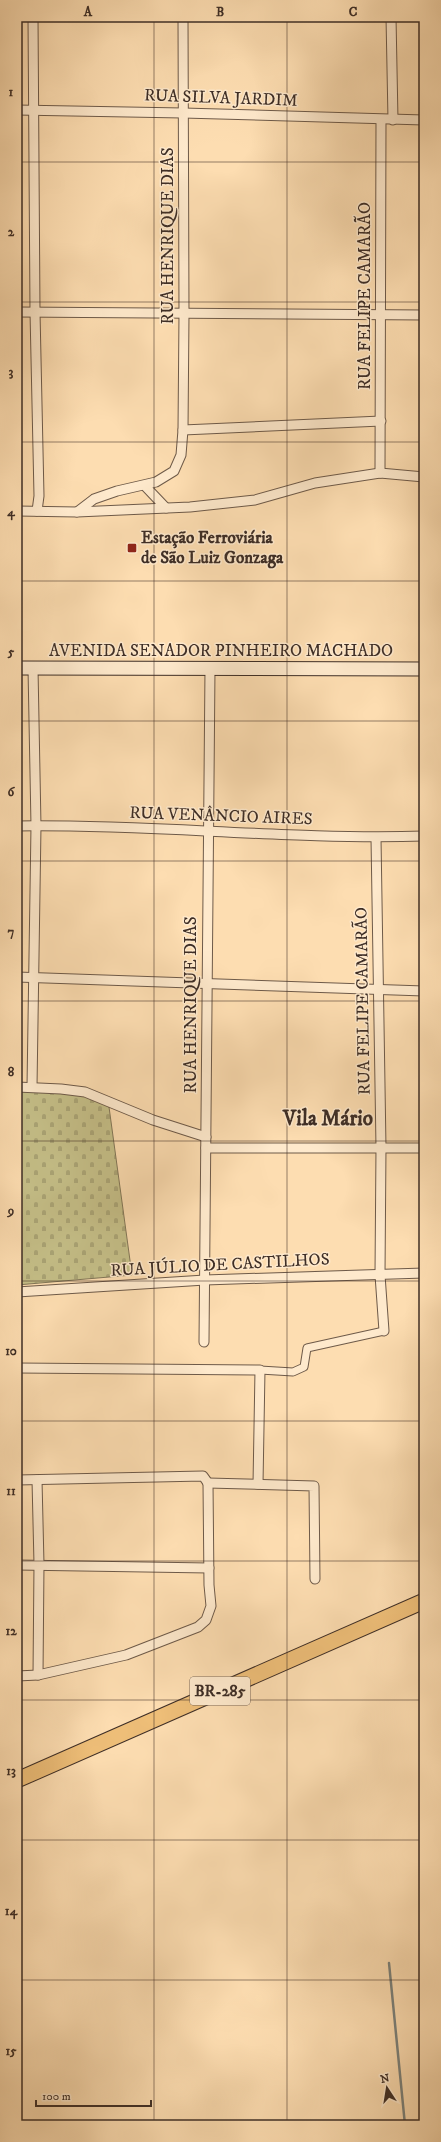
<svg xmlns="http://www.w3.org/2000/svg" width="441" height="2142" font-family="'IM FELL DW Pica',serif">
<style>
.cemetery{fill:url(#cemetery-stones);stroke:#827657}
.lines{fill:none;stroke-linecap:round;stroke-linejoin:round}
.stream{stroke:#7b827c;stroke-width:2.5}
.pedestrian-casing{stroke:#6e5a49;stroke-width:9}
.minor-casing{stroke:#6e5a49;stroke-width:11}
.secondary-casing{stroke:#3e2e26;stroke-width:15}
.trunk-casing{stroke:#3e2e26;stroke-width:17}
.pedestrian{stroke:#fee9cc;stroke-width:7}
.minor{stroke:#fee9cc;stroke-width:9}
.secondary{stroke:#fee9cc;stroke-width:13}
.trunk{stroke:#eebe78;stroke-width:15}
.grid{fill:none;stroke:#3e2e26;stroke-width:1;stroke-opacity:0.55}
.poi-dot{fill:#8f2418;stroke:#fee9cc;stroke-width:1.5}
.labels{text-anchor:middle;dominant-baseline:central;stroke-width:3;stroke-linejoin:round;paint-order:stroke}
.shield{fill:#fee9cc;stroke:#786658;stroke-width:1}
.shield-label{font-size:16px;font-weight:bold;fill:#3e2e26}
.street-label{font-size:17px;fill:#3e2e26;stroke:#fee9cc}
.poi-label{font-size:17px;font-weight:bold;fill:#3e2e26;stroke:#fee9cc;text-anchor:start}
.district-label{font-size:21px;font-weight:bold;fill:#3e2e26;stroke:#fee9cc}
.neatline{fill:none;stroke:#3e2e26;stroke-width:1.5}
.grid-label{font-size:13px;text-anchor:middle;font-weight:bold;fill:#3e2e26}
</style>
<defs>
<pattern id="cemetery-stones" width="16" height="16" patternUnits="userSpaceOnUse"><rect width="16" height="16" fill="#c5bf88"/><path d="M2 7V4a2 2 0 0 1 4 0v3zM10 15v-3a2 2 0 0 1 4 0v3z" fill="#aaa475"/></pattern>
</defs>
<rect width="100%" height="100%" fill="#fdddb1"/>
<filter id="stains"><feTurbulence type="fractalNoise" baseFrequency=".005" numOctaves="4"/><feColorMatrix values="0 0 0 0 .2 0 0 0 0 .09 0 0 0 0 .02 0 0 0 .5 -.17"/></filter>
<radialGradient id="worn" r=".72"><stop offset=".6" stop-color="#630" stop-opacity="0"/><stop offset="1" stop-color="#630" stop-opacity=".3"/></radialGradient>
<!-- cemetery -->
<path class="cemetery" d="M17 1089 86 1093 109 1107 132 1275 17 1285Z"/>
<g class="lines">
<!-- stream -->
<path class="stream" d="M389 1963 405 2125"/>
<defs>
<path id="pedestrian" d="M260 1370 293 1372 304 1367 307 1348 384 1331"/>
<g id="minor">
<path d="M33 17 35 312 39 496 37 511"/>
<path d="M391 17 393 120"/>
<path d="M17 110 183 113 424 120"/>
<path d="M17 312 424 315"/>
<path d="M183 430 381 421"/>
<path d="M380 473 381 120"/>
<path d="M145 486 166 508"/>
<path d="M17 511 77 512 190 507 255 500 315 483 380 473 424 477"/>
<path d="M77 512 94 499 117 491 156 482 174 471 181 455 183 430 184 314 183 17"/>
<path d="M17 826C153 824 288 840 424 836"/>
<path d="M376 838 381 1147 380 1275 384 1331"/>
<path d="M17 977 424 991"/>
<path d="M17 1087 61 1089 85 1092 153 1120 206 1137"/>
<path d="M32 1087 36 826 33 668"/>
<path d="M206 1148H424"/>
<path d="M17 1292 205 1280 424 1273"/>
<path d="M204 1342 210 669"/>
<path d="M17 1368 260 1370 258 1484"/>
<path d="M17 1480 203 1476 208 1483"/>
<path d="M37 1480 39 1564 38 1675"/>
<path d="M208 1483 314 1486 315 1579"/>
<path d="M17 1565 209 1568"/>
<path d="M17 1676 38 1675 126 1655 198 1627 206 1620 211 1606 209 1585 208 1483"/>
</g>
<path id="secondary" d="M17 668 424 669"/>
<path id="trunk" d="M17 1780 424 1601"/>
</defs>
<!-- pedestrian casing -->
<use href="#pedestrian" class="pedestrian-casing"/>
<!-- minor casing -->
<use href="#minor" class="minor-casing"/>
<!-- secondary casing -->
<use href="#secondary" class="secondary-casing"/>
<!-- trunk casing -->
<use href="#trunk" class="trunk-casing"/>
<!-- pedestrian -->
<use href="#pedestrian" class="pedestrian"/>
<!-- minor -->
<use href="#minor" class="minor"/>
<!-- secondary -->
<use href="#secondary" class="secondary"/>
<!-- trunk -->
<use href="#trunk" class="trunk"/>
</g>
<!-- grid -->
<path class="grid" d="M154 17V2125M287 17V2125M17 162H424M17 302H424M17 442H424M17 581H424M17 721H424M17 861H424M17 1001H424M17 1141H424M17 1281H424M17 1421H424M17 1561H424M17 1700H424M17 1840H424M17 1980H424"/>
<!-- markers -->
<rect class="poi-dot" x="127" y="543" width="10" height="10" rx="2"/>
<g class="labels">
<!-- shield labels -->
<rect class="shield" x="190" y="1677" width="60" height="28" rx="3"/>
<g class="shield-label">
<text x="220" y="1691">BR-285</text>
</g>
<!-- street labels -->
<g class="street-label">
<text transform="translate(221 98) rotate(2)">RUA SILVA JARDIM</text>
<text transform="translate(168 236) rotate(-90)">RUA HENRIQUE DIAS</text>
<text transform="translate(365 296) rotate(-90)">RUA FELIPE CAMARÃO</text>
<text x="221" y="651">AVENIDA SENADOR PINHEIRO MACHADO</text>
<text transform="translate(221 816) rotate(2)">RUA VENÂNCIO AIRES</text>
<text transform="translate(363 1001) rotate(-91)">RUA FELIPE CAMARÃO</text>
<text transform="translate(191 1005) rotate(-90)">RUA HENRIQUE DIAS</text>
<text transform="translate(220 1265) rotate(-3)">RUA JÚLIO DE CASTILHOS</text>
</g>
<!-- poi labels -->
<g class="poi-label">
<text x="141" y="538">Estação Ferroviária<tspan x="141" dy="20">de São Luiz Gonzaga</tspan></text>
</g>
<!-- district labels -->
<g class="district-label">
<text x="328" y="1119">Vila Mário</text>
</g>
</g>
<!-- margin -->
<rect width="441" height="2142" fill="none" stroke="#fdddb1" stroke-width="44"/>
<!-- north arrow -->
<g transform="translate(387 2088) rotate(348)" stroke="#fee9cc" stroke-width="3" paint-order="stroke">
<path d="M0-3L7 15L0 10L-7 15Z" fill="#3e2e26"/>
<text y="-6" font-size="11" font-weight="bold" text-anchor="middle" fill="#3e2e26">N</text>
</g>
<!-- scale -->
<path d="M36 2100v6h115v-6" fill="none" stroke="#3e2e26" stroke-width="2"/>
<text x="42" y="2100" font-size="12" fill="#3e2e26" stroke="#fee9cc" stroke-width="3" paint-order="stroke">100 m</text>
<rect x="22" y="22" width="397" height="2098" class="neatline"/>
<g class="grid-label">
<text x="88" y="16">A</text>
<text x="220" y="16">B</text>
<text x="353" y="16">C</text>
<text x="11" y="96">1</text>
<text x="11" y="236">2</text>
<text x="11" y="376">3</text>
<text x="11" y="516">4</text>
<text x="11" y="656">5</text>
<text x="11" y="796">6</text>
<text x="11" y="936">7</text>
<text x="11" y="1076">8</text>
<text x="11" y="1215">9</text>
<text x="11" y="1355">10</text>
<text x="11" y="1495">11</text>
<text x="11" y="1635">12</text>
<text x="11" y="1775">13</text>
<text x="11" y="1915">14</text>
<text x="11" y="2055">15</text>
</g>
<rect width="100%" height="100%" filter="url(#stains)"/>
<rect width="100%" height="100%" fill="url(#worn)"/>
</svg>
